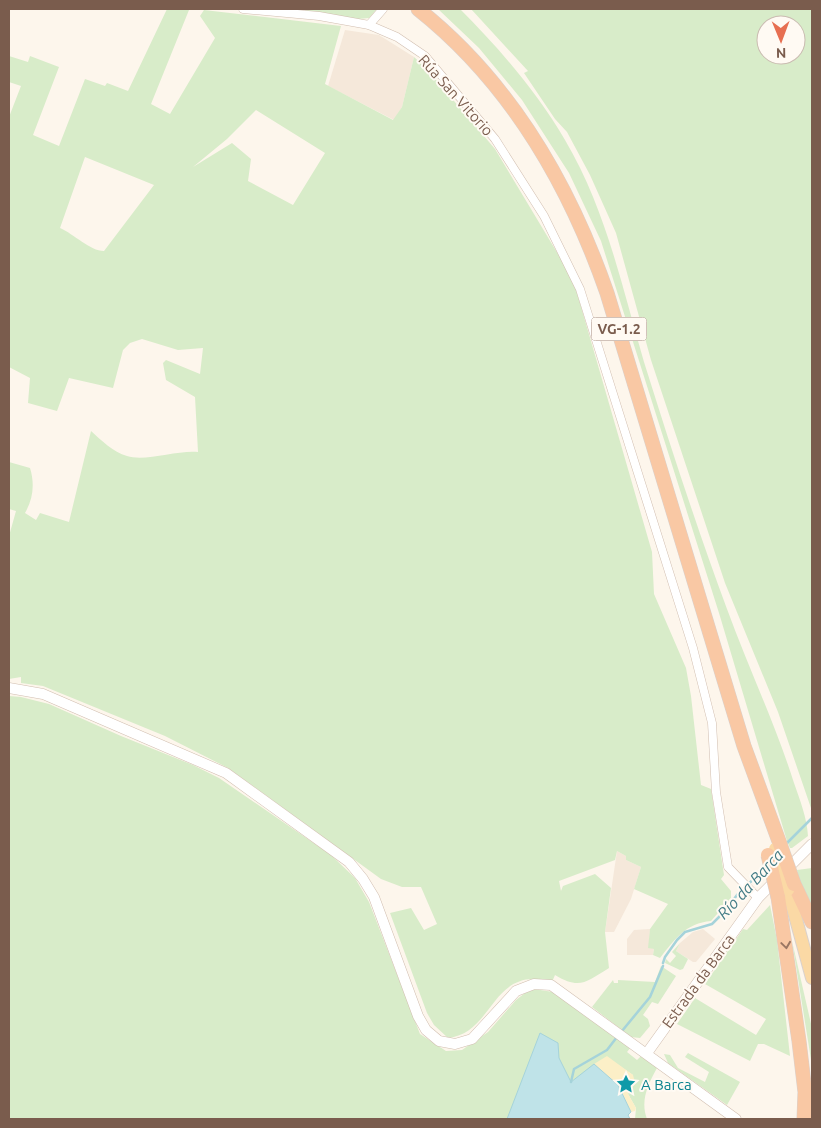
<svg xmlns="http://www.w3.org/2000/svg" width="821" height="1128" font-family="Ubuntu,sans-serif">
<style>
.residential{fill:#f5e8da}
.green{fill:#d8ecc9;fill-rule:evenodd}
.sand{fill:#fcefc7}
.water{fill:#bfe3e8;stroke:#a5d3da}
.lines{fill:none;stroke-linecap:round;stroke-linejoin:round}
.stream{stroke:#a5d3da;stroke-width:2.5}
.minor-casing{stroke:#d1beb0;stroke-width:9}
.tertiary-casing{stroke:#d1beb0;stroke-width:11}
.primary-casing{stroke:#dad1cd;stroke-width:14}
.trunk-casing{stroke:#dad1cd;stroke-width:15}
.minor{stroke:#fff;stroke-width:8}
.tertiary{stroke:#fff;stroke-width:10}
.primary{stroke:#fbd9a5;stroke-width:12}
.trunk{stroke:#f9c8a4;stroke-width:14}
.primary-bridge-casing{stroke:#dad1cd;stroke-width:14;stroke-linecap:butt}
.trunk-bridge-casing{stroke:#dad1cd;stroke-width:15;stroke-linecap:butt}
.primary-bridge{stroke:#fbd9a5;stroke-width:12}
.trunk-bridge{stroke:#f9c8a4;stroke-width:14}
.oneway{stroke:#9a7763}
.labels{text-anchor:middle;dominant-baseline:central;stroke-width:4;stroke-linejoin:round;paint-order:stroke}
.shield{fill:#fffaf3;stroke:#a28b7f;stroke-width:1}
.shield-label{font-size:14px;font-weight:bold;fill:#7a5c4d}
.street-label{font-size:15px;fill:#7a5c4d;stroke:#fffaf3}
.culture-label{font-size:15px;fill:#0d838f;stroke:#fffaf3;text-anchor:start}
.water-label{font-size:16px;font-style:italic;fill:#437c86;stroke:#fffaf3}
</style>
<rect width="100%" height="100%" fill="#fdf6ec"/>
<!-- residential -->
<g class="residential">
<path d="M345 30 379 35 414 57 402 107 394 120 328 86Z"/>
<path d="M617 851 626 856V860L641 867 631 899 614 932H605Z"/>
<path d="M650 929 649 947 654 949 653 955H627V939L634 930Z"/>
<path d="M703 929 715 939 696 962H693L676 951 680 943 693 932Z"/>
</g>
<!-- green -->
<g class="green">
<path d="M167 9 189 10 151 104 170 114 215 38 200 16 204 10 341 26 325 84 393 120 402 107 414 57 425 67 495 149 573 279 652 552 654 594 686 668 691 696 701 785 711 789 724 875 721 879 731 891V898L711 921C686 923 675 939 660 958L653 955 654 949 648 948 650 929 668 904 634 889 641 867 626 860V856L617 851 615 860 559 881 561 891 563 886 595 874 611 888 605 932 609 968C586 982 580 990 555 975L552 982C491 964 495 1033 448 1038L434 1025 427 1013 390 913 411 908 424 930 437 924 421 887H402L381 879 228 768 165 736 43 686 21 683V677L9 679V536L16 511 9 509V462L30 468C35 484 33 499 25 513L36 520 40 513 69 522 91 431C101 440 113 452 127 456 145 462 177 450 198 452L195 397 166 380 163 363 166 360 200 374 203 348 178 350 142 339 130 343 123 350 113 388 69 378 57 411 28 403 30 378 9 367V117L21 86 9 82V56L28 62 30 56 59 67 33 135 59 146 85 79 105 86 107 83 128 91ZM256 110 325 153 293 205 248 181 251 159 232 143 193 167 227 139ZM85 157 154 185 104 251C90 251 74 234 60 228Z"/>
<path d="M305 9H377L369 18 358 19 305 11Z"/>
<path d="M438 9H460C499 48 537 92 565 140 606 209 622 287 644 362 670 445 697 528 727 609 748 667 775 723 794 783 800 800 807 818 808 836L792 848H790L787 841 719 613 601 241 569 173 522 100 479 48Z"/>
<path d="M471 9H812V811L778 712 725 583 651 360 616 233 590 175 567 132 555 119 524 73 528 71ZM766 25H796V55H766Z"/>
<path d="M9 696 21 697 49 704 121 736 193 765 219 778 331 855 355 878 369 902 420 1034 446 1051 462 1050 488 1032 516 1000 525 993 534 989 553 992 631 1047 627 1052 637 1060 642 1055 657 1068C648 1084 640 1101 647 1119H635L636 1108 628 1094 633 1075 608 1058 595 1064 631 1112 628 1115 630 1119H9Z"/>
<path d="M812 868V908L799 881 797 870Z"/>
<path d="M770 905 777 940 790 1056 764 1044H758L750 1061 677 1024 695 998 756 1035 766 1019 705 984 743 929 747 930Z"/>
<path d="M792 941 812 1028V1066Z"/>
<path d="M680 943 676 951 688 959 683 969 680 970 665 963 666 959 670 963 676 956 672 952Z"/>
<path d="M661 966 676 976 658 1004 652 1002 643 1015 648 1019 650 1026 640 1038 631 1037 592 1007 613 980 614 983H618V980L655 982Z"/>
<path d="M688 1053 740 1082 727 1105 668 1063 664 1054 670 1055 678 1068 705 1082 709 1072 685 1057Z"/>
</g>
<!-- sand -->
<path class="sand" d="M607 1056 633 1075 635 1083 628 1094 636 1108 635 1111 631 1112 618 1085 594 1064Z"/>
<!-- water -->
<path class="water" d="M540 1033 558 1043 559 1058 571 1082 594 1064 618 1085 631 1112 628 1115 630 1119H507Z"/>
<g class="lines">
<!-- stream -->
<g class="stream">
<path d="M785 845 812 818"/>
<path d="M663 963 665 957 677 940 685 932 712 924 725 911 737 895 767 866"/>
<path d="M622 1031 650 997 663 966"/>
<path d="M571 1082 574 1069 607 1050 617 1037"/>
</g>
<defs>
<g id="minor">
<path d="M243 9 319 16 369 25 397 37 425 56 495 139 544 216 580 289 693 648 712 723 716 792 728 867 758 898"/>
<path d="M369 25 383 9"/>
</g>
<g id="tertiary">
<path d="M9 688 43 694 226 773 349 862 363 879 374 897 418 1016 426 1030 439 1041 455 1044 472 1039 516 991 534 984 551 985 736 1119"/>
<path d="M647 1053 758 898 812 844"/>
</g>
<path id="primary" d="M788 890 812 978"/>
<g id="trunk">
<path d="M418 9C510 82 569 184 607 293L744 746 780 844"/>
<path d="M794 884 812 922"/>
<path d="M778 897 799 1041 805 1092 804 1119"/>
</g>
</defs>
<!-- minor casing -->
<use href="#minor" class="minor-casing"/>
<!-- tertiary casing -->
<use href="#tertiary" class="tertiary-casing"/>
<!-- primary casing -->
<use href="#primary" class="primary-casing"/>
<!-- trunk casing -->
<use href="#trunk" class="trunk-casing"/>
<!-- minor -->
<use href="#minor" class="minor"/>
<!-- tertiary -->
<use href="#tertiary" class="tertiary"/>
<!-- primary -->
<use href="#primary" class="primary"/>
<!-- trunk -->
<use href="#trunk" class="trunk"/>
<defs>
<path id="primary-bridge" d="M775 849 788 890"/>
<g id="trunk-bridge">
<path d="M780 844 794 884"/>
<path d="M768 855 778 897"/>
</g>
</defs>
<!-- primary-bridge casing -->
<use href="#primary-bridge" class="primary-bridge-casing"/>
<!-- trunk-bridge casing -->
<use href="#trunk-bridge" class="trunk-bridge-casing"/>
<!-- primary-bridge -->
<use href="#primary-bridge" class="primary-bridge"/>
<!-- trunk-bridge -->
<use href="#trunk-bridge" class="trunk-bridge"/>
</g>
<!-- one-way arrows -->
<defs><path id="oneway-chevron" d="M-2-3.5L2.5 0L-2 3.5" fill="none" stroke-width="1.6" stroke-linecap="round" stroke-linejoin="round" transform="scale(1.25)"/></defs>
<use class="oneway" href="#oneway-chevron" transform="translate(786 945) rotate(82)"/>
<!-- icons -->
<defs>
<symbol id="sight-bare" viewBox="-9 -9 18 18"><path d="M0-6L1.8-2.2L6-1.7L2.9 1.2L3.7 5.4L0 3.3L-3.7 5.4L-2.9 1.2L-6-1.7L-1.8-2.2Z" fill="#0f9aa8" stroke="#fffaf3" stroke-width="2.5" paint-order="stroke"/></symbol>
</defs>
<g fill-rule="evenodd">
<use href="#sight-bare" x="612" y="1070" width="28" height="28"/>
</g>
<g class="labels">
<!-- shield labels -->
<rect class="shield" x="591.5" y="317.5" width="55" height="23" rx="4"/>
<g class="shield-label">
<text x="619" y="329">VG-1.2</text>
</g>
<!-- street labels -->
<g class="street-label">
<text transform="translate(456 95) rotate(48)">Rúa San Vitorio</text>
<text transform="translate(698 981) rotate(-54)">Estrada da Barca</text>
</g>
<!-- culture labels -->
<g class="culture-label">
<text x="641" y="1084">A Barca</text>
</g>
<!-- water labels -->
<g class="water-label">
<text transform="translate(750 884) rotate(-47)">Río da Barca</text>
</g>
</g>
<!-- border -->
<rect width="821" height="1128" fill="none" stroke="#7a5c4d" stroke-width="20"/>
<!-- north arrow -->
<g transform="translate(781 40) rotate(179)"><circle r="24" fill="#fffaf3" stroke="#cabbb1"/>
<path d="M0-4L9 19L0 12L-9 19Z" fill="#e76f51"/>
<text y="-8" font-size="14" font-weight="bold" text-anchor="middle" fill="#7a5c4d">N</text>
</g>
</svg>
